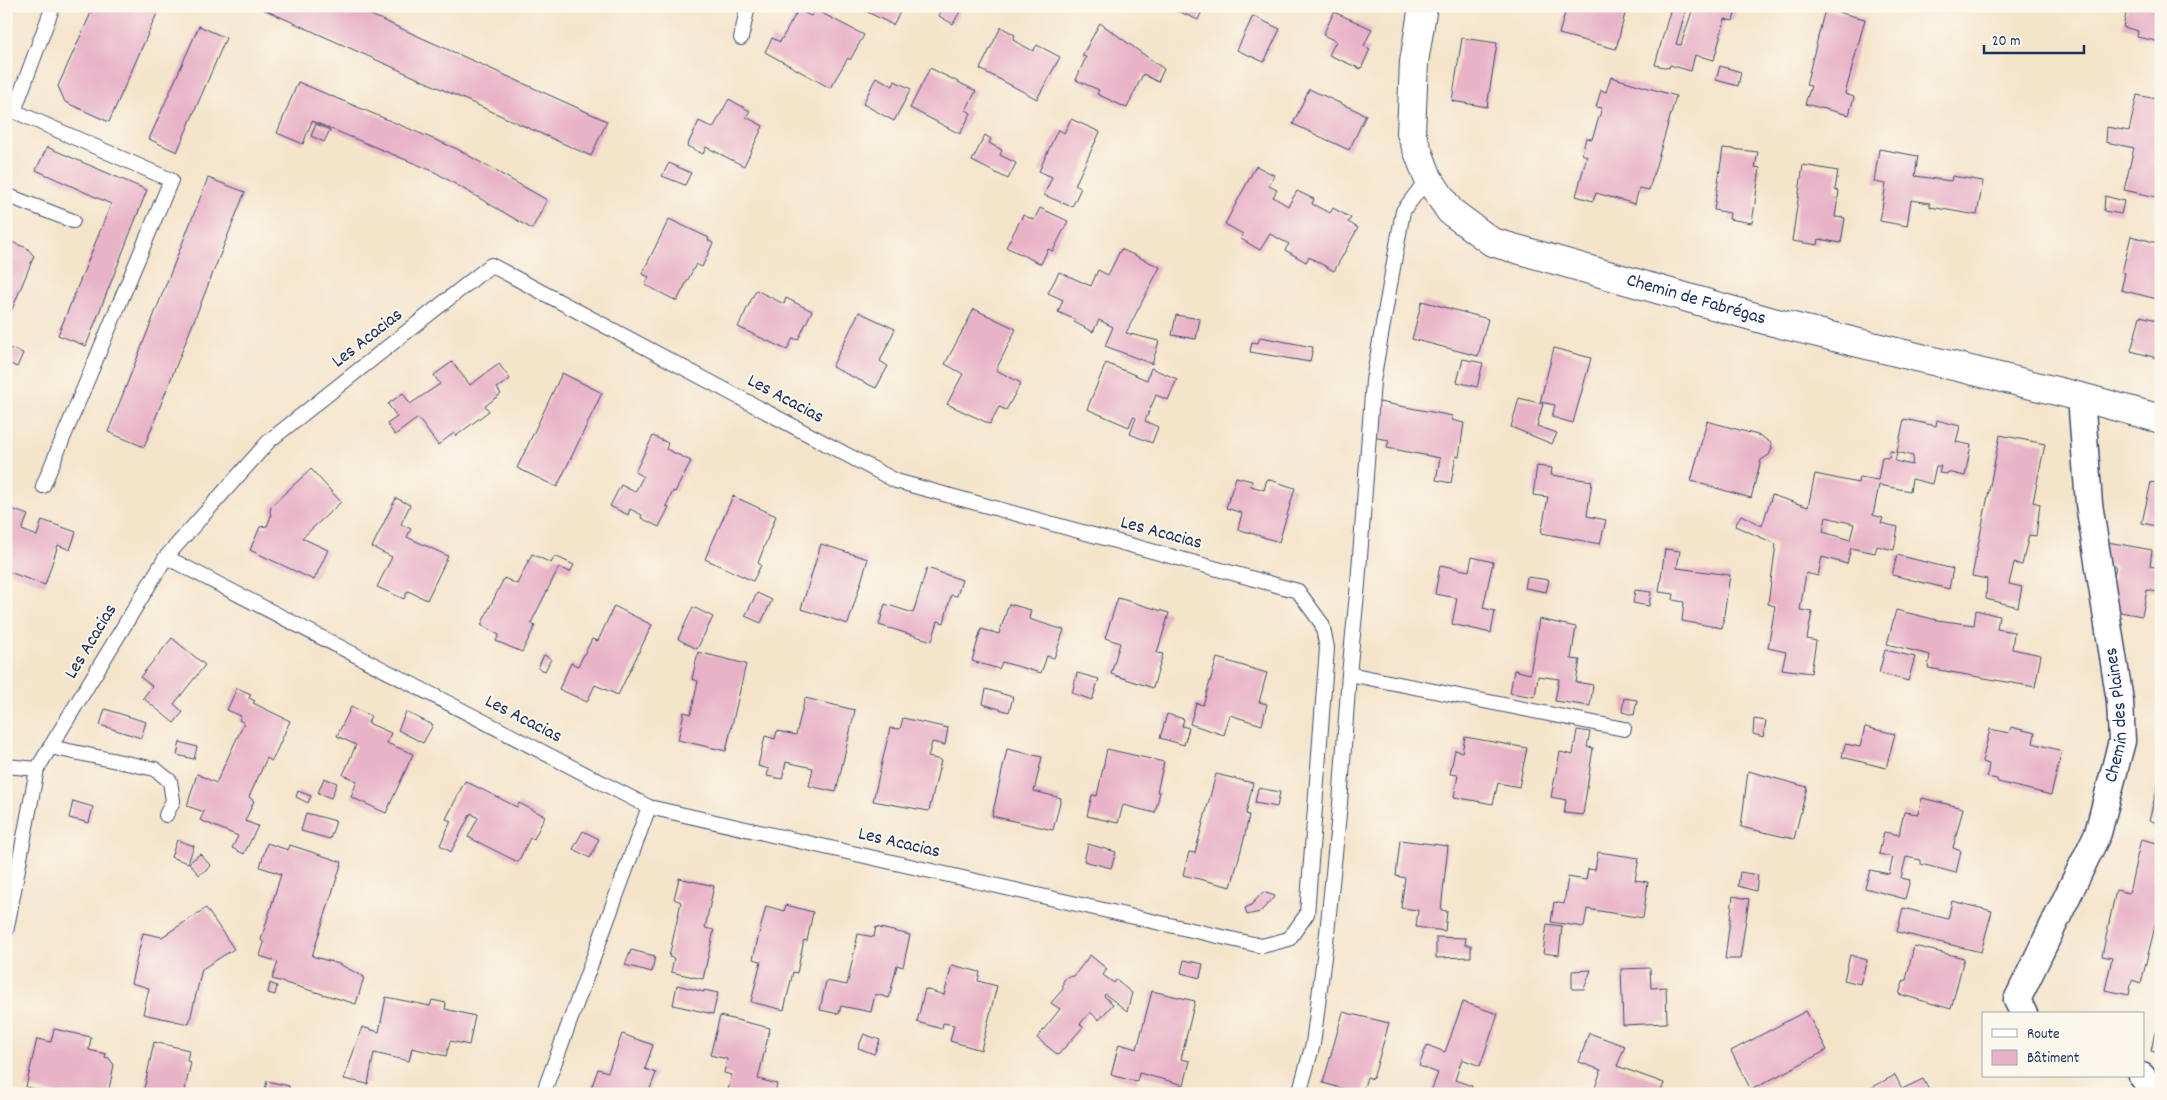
<svg xmlns="http://www.w3.org/2000/svg" width="2167" height="1100" font-family="Dekko,sans-serif">
<style>
.building{fill:#e8b2c7;fill-rule:evenodd}
.lines{fill:none;stroke-linecap:round;stroke-linejoin:round}
.service-casing{stroke:#3c4a6e;stroke-width:16}
.minor-casing{stroke:#3c4a6e;stroke-width:29}
.tertiary-casing{stroke:#3c4a6e;stroke-width:30}
.service{stroke:#fff;stroke-width:14}
.minor{stroke:#fff;stroke-width:26}
.tertiary{stroke:#fff;stroke-width:28}
.labels{text-anchor:middle;dominant-baseline:central;stroke-width:4;stroke-linejoin:round;paint-order:stroke}
.street-label{font-size:19px;fill:#1b2f5e;stroke:#fbf7ec}
</style>
<rect width="100%" height="100%" fill="#fbf7ec"/>
<filter id="ink" filterUnits="userSpaceOnUse"><feTurbulence type="fractalNoise" baseFrequency=".02" numOctaves="2"/><feDisplacementMap in="SourceGraphic" scale="10" xChannelSelector="R" yChannelSelector="G"/><feConvolveMatrix kernelMatrix="1 2 1 2 8 2 1 2 1" color-interpolation-filters="sRGB"/></filter>
<filter id="wash" filterUnits="userSpaceOnUse"><feTurbulence type="fractalNoise" baseFrequency=".0096" numOctaves="4" result="noise"/><feDisplacementMap in="SourceGraphic" scale="20" xChannelSelector="R" yChannelSelector="G"/><feGaussianBlur stdDeviation="1.12" result="paint"/><feColorMatrix in="noise" values="0 0 0 0 0 0 0 0 0 0 0 0 0 0 0 0 0 1.4 0 .05"/><feComposite in="paint" operator="in"/></filter>
<g filter="url(#wash)">
<rect width="100%" height="100%" fill="#f4e4ca"/>
<g id="blocks">
<!-- building -->
<g class="building">
<path d="M94 6H154L159 9 109 122 65 102 58 86Z"/>
<path d="M256 6H351L607 121 591 156Z"/>
<path d="M856 6H889L900 12 893 25Z"/>
<path d="M944 6H963L953 24 939 16Z"/>
<path d="M1167 6H1204L1198 20Z"/>
<path d="M1567 6H1627L1616 49 1559 34Z"/>
<path d="M1664 6H1687L1676 44 1681 45 1693 8 1708 12 1710 6H1737L1733 21 1725 19 1714 60 1695 55 1691 71 1670 65 1669 68 1655 65 1670 11 1664 9Z"/>
<path d="M2128 6H2161V42L2137 37 2138 31 2123 27Z"/>
<path d="M1825 9 1865 19 1845 94 1854 97 1849 115 1805 104 1811 86 1806 85Z"/>
<path d="M798 10 811 16 816 10 864 35 850 60 848 58 830 88 765 52 772 38 780 42Z"/>
<path d="M1334 12 1372 29 1364 46 1370 49 1361 69 1329 55 1336 41 1323 35Z"/>
<path d="M1253 16 1280 29 1264 62 1237 50Z"/>
<path d="M1100 23 1164 69 1158 82 1143 74 1127 108 1097 94 1099 90 1076 80 1086 57 1082 56Z"/>
<path d="M199 26 226 38 177 152 149 139Z"/>
<path d="M1001 27 1015 35 1013 40 1033 51 1037 45 1060 57 1037 99 980 69Z"/>
<path d="M1462 38 1497 43 1487 107 1452 101Z"/>
<path d="M1720 66 1741 72 1738 86 1716 80Z"/>
<path d="M930 68 976 91 966 110 971 113 960 134 910 108Z"/>
<path d="M876 77 893 86 895 81 911 89 894 121 863 104Z"/>
<path d="M1611 77 1676 96 1649 190 1639 188 1635 204 1596 193 1593 201 1576 196 1587 156 1582 154 1586 138 1592 139 1602 108 1596 107 1601 90 1606 92Z"/>
<path d="M298 82 457 149 547 200 532 229 433 171 312 121 303 144 277 133Z"/>
<path d="M1309 89 1366 115 1349 150 1293 124Z"/>
<path d="M2137 95 2161 100V198L2124 190 2134 148 2106 142 2107 127 2129 131Z"/>
<path d="M729 99 750 111 746 117 763 126 744 166 706 147 703 154 687 146 699 121 713 128Z"/>
<path d="M1071 119 1100 132 1075 185 1081 188 1072 207 1044 195 1052 177 1039 171 1058 129 1064 133Z"/>
<path d="M316 124 330 130 324 142 311 136Z"/>
<path d="M985 135 991 139 989 143 1002 150 1000 155 1016 163 1008 179 972 161Z"/>
<path d="M47 147 147 190 86 346 58 335 111 204 36 170Z"/>
<path d="M1723 148 1758 152 1755 167 1760 168 1752 223 1729 219 1730 213 1714 210Z"/>
<path d="M1879 149 1918 156 1915 176 1951 181 1952 176 1983 181 1977 215 1930 207V203L1911 200 1907 226 1880 221 1886 184 1874 182Z"/>
<path d="M669 163 691 173 685 185 662 176Z"/>
<path d="M1803 165 1838 171 1835 190 1839 191 1835 217 1845 218 1841 243 1819 239 1818 245 1792 241Z"/>
<path d="M1256 166 1274 175 1269 186 1277 190 1273 197 1288 206 1297 191 1314 199 1312 204 1330 213 1333 208 1351 218 1348 222 1358 228 1334 271 1309 257 1306 262 1285 250 1289 244 1270 234 1260 250 1241 239 1243 234 1225 224Z"/>
<path d="M208 178 245 192 144 447 108 432Z"/>
<path d="M2105 196 2124 201 2121 214 2104 211Z"/>
<path d="M1040 208 1068 221 1053 251 1048 249 1041 264 1006 247 1023 215 1034 220Z"/>
<path d="M669 219 709 238 708 240 713 243 702 267 696 264 677 301 645 285 649 277 642 274Z"/>
<path d="M2131 236 2161 244V300L2121 290 2125 273 2122 272Z"/>
<path d="M6 240 27 248 34 256 6 324Z"/>
<path d="M1121 249 1160 267 1126 333 1159 341 1152 364 1105 346 1113 327 1099 320 1093 332 1074 322 1076 320 1058 312 1063 300 1048 293 1059 272 1091 286 1098 270 1108 275Z"/>
<path d="M756 290 784 304 786 298 812 311 798 340 793 338 787 350 738 327Z"/>
<path d="M1422 301 1488 319 1478 356 1412 339Z"/>
<path d="M974 309 1016 329 996 370 1021 383 1006 410 999 407 990 424 947 404 963 374 945 364Z"/>
<path d="M859 312 895 329 880 361 888 366 876 388 832 367Z"/>
<path d="M1176 315 1200 319 1196 339 1172 335Z"/>
<path d="M2140 316 2161 321V359L2131 351Z"/>
<path d="M1260 337 1313 347 1310 362 1250 352 1252 342 1258 343Z"/>
<path d="M9 348 23 353 17 367 6 362Z"/>
<path d="M1554 348 1591 358 1573 423 1552 417 1555 405 1540 402Z"/>
<path d="M1463 359 1483 363 1477 387 1457 382Z"/>
<path d="M452 362 470 385 499 364 510 379 497 388 501 394 485 406 489 411 456 436 454 433 438 445 418 418 395 435 387 424 397 417 388 404 403 393 410 404 440 384 434 375Z"/>
<path d="M1106 363 1147 380 1151 368 1177 379 1168 400 1156 395 1145 421 1158 427 1152 443 1130 434 1136 418 1133 417 1129 427 1087 409Z"/>
<path d="M562 373 602 393 557 487 517 468Z"/>
<path d="M1519 398 1543 404 1537 426 1557 433 1552 444 1511 427Z"/>
<path d="M1379 402 1453 416 1452 420 1464 423 1459 457 1456 456 1451 483 1436 480 1440 458 1387 448 1389 440 1372 437Z"/>
<path d="M1904 419 1936 426 1937 420 1960 426 1956 442 1971 445 1965 476 1948 472 1947 474 1939 473 1941 466H1936L1932 484 1912 479 1910 491 1879 485 1873 515 1883 518 1881 523 1898 527 1894 550 1877 546 1875 553 1851 548 1847 564 1822 557 1818 576 1806 573 1800 610 1812 612 1807 639 1816 641 1811 673 1782 669 1786 652 1768 648 1775 606 1768 604 1776 544 1735 526 1741 515 1762 526 1772 495 1808 507 1815 474 1858 483 1859 477 1878 480 1882 457 1889 458 1890 451 1897 452 1895 461 1912 465 1913 456 1897 452ZM1826 517 1854 524 1850 540 1823 532Z"/>
<path d="M1707 421 1761 436 1771 443 1772 448 1769 455 1761 460 1751 498 1691 481Z"/>
<path d="M2000 435 2045 444 2033 502 2040 504 2036 536 2029 535 2022 565 2014 563 2009 584 2022 587 2018 607 1986 599 1987 579 1972 576Z"/>
<path d="M653 436 668 443 666 449 691 461 675 492 673 491 666 506 669 507 659 527 641 518 642 515 630 509 628 515 610 506 621 485 635 492 643 477 635 472Z"/>
<path d="M1537 466 1552 468 1551 475 1592 481 1587 516 1606 520 1600 544 1541 533 1548 497 1533 495Z"/>
<path d="M311 469 341 502 302 538 328 550 314 580 250 550 260 527 267 526 271 516 270 512 271 506Z"/>
<path d="M1236 477 1252 481 1251 486 1264 490 1267 479 1295 488 1279 542 1238 529 1242 513 1226 508Z"/>
<path d="M2151 482 2161 484V527L2142 523Z"/>
<path d="M733 496 776 516 758 563 761 565 753 581 705 559Z"/>
<path d="M396 498 410 505 401 524 411 529 407 537 448 556 427 600 408 591 404 599 377 587 392 557 372 547Z"/>
<path d="M9 508 28 515 22 530 37 536 42 520 76 532 70 550 58 545 45 585 6 571V516Z"/>
<path d="M2102 541 2152 550 2150 566 2161 568V593L2147 590 2142 616 2120 612 2112 585 2116 566 2105 564Z"/>
<path d="M821 544 868 559 848 624 801 609Z"/>
<path d="M1665 549 1680 551 1677 568 1730 575 1722 628 1682 621 1684 602 1673 600 1674 594 1659 592Z"/>
<path d="M532 554 551 563 555 556 574 565 570 572 559 567 531 623 535 626 522 652 496 641 499 635 481 625 504 578 517 584Z"/>
<path d="M1897 555 1953 569 1949 589 1892 575Z"/>
<path d="M1472 557 1493 562 1483 608 1495 611 1491 633 1452 624 1457 598 1435 594 1440 565 1469 571Z"/>
<path d="M927 568 962 580 957 596 951 595 944 623 938 621 932 641 879 625 885 604 913 613Z"/>
<path d="M1527 577 1549 580 1546 592 1525 588Z"/>
<path d="M1635 590 1651 592 1649 606 1633 603Z"/>
<path d="M757 593 772 600 761 623 745 616Z"/>
<path d="M1118 598 1169 613 1157 653 1163 654 1153 688 1111 674 1120 643 1105 638Z"/>
<path d="M1009 604 1031 610 1029 619 1064 630 1054 658 1047 656 1041 673 1002 662 999 669 972 661 981 629 999 634Z"/>
<path d="M614 606 652 625 618 695 595 685 587 702 559 689 571 663 578 666 592 639 598 641Z"/>
<path d="M693 607 713 617 697 649 678 639Z"/>
<path d="M1896 610 1937 620 1974 625 1976 610 1999 616 1997 629 2014 632 2012 649 2041 655 2035 687 1928 668 1930 655 1887 644Z"/>
<path d="M1539 619 1576 627 1571 659 1580 660 1576 682 1593 685 1590 706 1555 701 1559 679 1538 676 1535 697 1510 693 1514 670 1530 674Z"/>
<path d="M172 638 205 665 174 704 183 712 174 723 143 698 152 686 140 677Z"/>
<path d="M1885 650 1915 657 1908 681 1879 673Z"/>
<path d="M698 652 746 664 726 751 678 740 684 712 691 714 698 681 692 679Z"/>
<path d="M544 655 551 659 545 671 538 668Z"/>
<path d="M1217 658 1267 673 1259 702 1267 704 1262 725 1230 715 1224 735 1190 724 1196 703 1203 705Z"/>
<path d="M1077 673 1099 679 1092 700 1072 693Z"/>
<path d="M237 688 251 694 249 698 255 701 253 703 290 721 272 761 267 758 249 797 254 801 245 821 258 826 244 854 232 848 238 836 200 820 204 812 187 806 197 774 216 783 244 723 239 720 241 716 227 710Z"/>
<path d="M986 689 1013 697 1009 712 983 704Z"/>
<path d="M805 698 855 710 836 792 809 786 813 768 786 762 782 779 767 776 769 769 758 766 765 736 775 739 777 731 796 735Z"/>
<path d="M1624 698 1637 700 1634 715 1622 712Z"/>
<path d="M351 707 371 716 368 723 391 733 387 743 413 754 386 813 351 797 357 781 343 775 356 745 337 736Z"/>
<path d="M105 709 146 722 141 738 100 725Z"/>
<path d="M406 712 433 725 423 743 398 730Z"/>
<path d="M1167 714 1184 719 1182 726 1189 728 1184 745 1160 738Z"/>
<path d="M903 718 948 728 945 745 932 742 928 757 941 760 929 811 873 801 890 728 900 729Z"/>
<path d="M1754 719 1766 721 1763 737 1753 734Z"/>
<path d="M1865 727 1895 734 1886 768 1842 757 1845 744 1860 747Z"/>
<path d="M2011 727 2035 733 2033 743 2062 751 2051 795 1998 782 1997 779 1987 777 1989 764 1982 762 1990 729 2009 733Z"/>
<path d="M1577 730 1590 732 1587 747 1593 748 1583 815 1564 813 1566 800 1551 797 1560 752 1573 755Z"/>
<path d="M1465 737 1527 748 1519 787 1498 783 1493 804 1454 797 1458 775 1450 774 1455 750 1462 752Z"/>
<path d="M180 742 197 747 194 759 177 755Z"/>
<path d="M1007 749 1042 757 1034 791 1061 798 1053 830 992 816Z"/>
<path d="M1107 749 1164 762 1157 792H1160L1155 813 1123 805 1118 823 1087 816 1092 795 1097 796Z"/>
<path d="M1748 771 1807 787 1794 839 1741 827Z"/>
<path d="M1216 774 1253 783 1246 814 1249 815 1245 835 1231 887 1183 875 1189 852 1195 853Z"/>
<path d="M2160 776H2161V823L2149 821Z"/>
<path d="M324 778 337 783 331 798 318 793Z"/>
<path d="M465 781 517 807 519 803 545 816 534 839 530 838 518 862 468 837 478 818 471 813 451 852 440 845 451 821 446 819Z"/>
<path d="M1258 788 1280 792 1277 807 1255 803Z"/>
<path d="M298 791 311 796 308 803 296 797Z"/>
<path d="M1922 798 1963 808 1953 848 1961 851 1956 873 1921 864V860L1906 857 1901 878 1910 880 1905 899 1865 888 1870 870 1889 874 1893 857 1879 854 1884 832 1899 835 1904 812 1918 814Z"/>
<path d="M73 801 93 807 89 823 69 818Z"/>
<path d="M306 813 336 821 330 839 301 831Z"/>
<path d="M583 831 599 839 590 858 573 849Z"/>
<path d="M2141 839 2161 844V902L2141 983 2132 980 2129 995 2105 990 2112 958 2102 956 2116 890 2129 893Z"/>
<path d="M177 840 194 846 188 863 171 857Z"/>
<path d="M1400 840 1448 846 1441 910 1447 911 1445 931 1416 927 1418 910 1401 908 1405 878 1396 876Z"/>
<path d="M267 843 288 850 290 845 342 862 312 956 339 964 364 977 356 1004 272 979 278 962 260 956 264 943 261 940 281 874 260 867Z"/>
<path d="M1088 844 1116 852 1111 868 1084 861Z"/>
<path d="M1598 852 1639 858 1635 880 1648 882 1643 918 1587 909 1584 927 1551 922 1554 902 1564 904 1568 877 1586 880 1588 869 1595 870Z"/>
<path d="M200 854 211 866 199 875 189 863Z"/>
<path d="M1740 872 1758 875 1756 891 1738 886Z"/>
<path d="M679 878 714 886 705 928 714 930 703 979 671 972 674 958 669 957 681 902 674 899Z"/>
<path d="M1263 892 1275 896 1260 912 1247 915 1245 908 1251 905Z"/>
<path d="M1733 896 1749 899 1740 959H1725Z"/>
<path d="M1952 901 1992 911 1981 952 1897 932 1903 908 1948 919Z"/>
<path d="M786 905 813 912 807 941 804 940 797 973 793 972 784 1010 751 1002 761 961 753 959 766 906 784 911Z"/>
<path d="M206 908 234 949 202 969 189 1024 143 1014 149 988 131 983 143 933 162 937Z"/>
<path d="M1547 924 1562 926 1559 955 1543 953Z"/>
<path d="M876 927 910 935 903 967 897 965 889 998 875 994 871 1012 841 1006 839 1014 820 1010 826 981 847 985 858 934 874 937Z"/>
<path d="M1436 937 1466 938 1465 945H1471V957L1436 958Z"/>
<path d="M1914 946 1964 958 1951 1009 1899 994 1904 980H1906Z"/>
<path d="M631 950 655 956 652 972 625 965Z"/>
<path d="M1090 955 1107 969 1103 975 1114 983 1116 980 1132 993 1127 1011 1105 994 1104 996 1113 1004 1099 1020 1090 1012 1080 1024 1083 1027 1058 1055 1037 1038 1060 1009 1051 1003 1063 989V981L1067 977 1074 976Z"/>
<path d="M1850 955 1867 960 1860 984 1844 980Z"/>
<path d="M1184 960 1203 964 1200 978 1181 973Z"/>
<path d="M952 965 980 972 978 981 997 986 981 1050 950 1041 954 1025 943 1023 942 1029 917 1022 925 989 944 995Z"/>
<path d="M1650 968 1651 988 1666 987 1667 1023 1623 1025 1621 969Z"/>
<path d="M1591 970 1584 989H1572V971Z"/>
<path d="M270 983 277 986 275 995 268 993Z"/>
<path d="M677 985 704 992V990L718 993 713 1014 673 1005Z"/>
<path d="M1152 991 1195 1001 1181 1059 1190 1061 1184 1085 1139 1073 1137 1082 1111 1075 1119 1044 1137 1049Z"/>
<path d="M386 997 430 1006 432 1000 446 1003 445 1009 475 1016 469 1045 450 1041 446 1056 412 1048 409 1061 374 1053 368 1084 344 1079 362 1027 379 1032Z"/>
<path d="M1463 1002 1498 1014 1480 1066 1462 1059 1455 1080 1472 1086 1469 1094H1430L1438 1073 1419 1066 1427 1045 1445 1052Z"/>
<path d="M1806 1011 1827 1050 1751 1090 1731 1051Z"/>
<path d="M1343 1012 1389 1023 1373 1079 1367 1077 1362 1094 1323 1083Z"/>
<path d="M720 1016 770 1028 758 1079 777 1084 775 1094H727L732 1075 724 1073 727 1059 710 1055Z"/>
<path d="M54 1029 91 1037 89 1050 106 1054 105 1057 109 1058 114 1065 108 1094H58L26 1087 37 1039 51 1042Z"/>
<path d="M2155 1032 2161 1034 2159 1053 2151 1051Z"/>
<path d="M1589 1033 1625 1046 1617 1066 1664 1083 1660 1094H1593L1601 1070 1579 1062Z"/>
<path d="M622 1034 653 1045 645 1069 656 1073 648 1094H589L598 1069 608 1072Z"/>
<path d="M864 1034 880 1040 874 1054 858 1048Z"/>
<path d="M154 1042 189 1050 187 1061 191 1062 184 1094H143Z"/>
<path d="M1895 1075 1902 1089 1923 1079 1931 1094H1860Z"/>
<path d="M267 1081 289 1086 287 1094H264Z"/>
</g>
</g>
</g>
<g filter="url(#ink)">
<use href="#blocks" fill-opacity="0" stroke="#3c4a6e" stroke-width="1"/>
<g class="lines">
<defs>
<g id="service">
<path d="M741 38 748 6"/>
<path d="M1428 178 1403 211 1373 381 1358 584 1349 674 1624 729"/>
<path d="M6 195 73 221"/>
<path d="M43 486 171 180 14 111 53 6"/>
<path d="M50 747 155 769 170 781 173 801 166 815"/>
<path d="M6 766 37 769 6 932"/>
<path d="M37 769 166 557 269 441 491 265 896 481 1298 591 1322 624 1327 648 1307 914 1289 939 1262 946 649 807 166 557"/>
<path d="M543 1094 649 807"/>
<path d="M1299 1094 1313 1044 1327 933 1340 804 1349 674"/>
</g>
<g id="minor">
<path id="s1" d="M2024 1014 2017 1000 2098 833 2122 741 2120 701 2089 504 2081 397"/>
<path d="M2142 1076 2151 1088 2152 1094"/>
</g>
<g id="tertiary">
<path id="s2" d="M1423 6 1414 62 1411 133 1428 178 1450 211 1492 242 1769 321 2081 397 2161 419"/>
</g>
</defs>
<!-- service casing -->
<use href="#service" class="service-casing"/>
<!-- minor casing -->
<use href="#minor" class="minor-casing"/>
<!-- tertiary casing -->
<use href="#tertiary" class="tertiary-casing"/>
<!-- service -->
<use href="#service" class="service"/>
<!-- minor -->
<use href="#minor" class="minor"/>
<!-- tertiary -->
<use href="#tertiary" class="tertiary"/>
</g>
</g>
<g class="labels">
<!-- street labels -->
<g class="street-label">
<text stroke="none"><textPath href="#s2" startOffset="480">Chemin de Fabrégas</textPath></text>
<text transform="translate(368 339) rotate(-38)">Les Acacias</text>
<text transform="translate(785 400) rotate(28)">Les Acacias</text>
<text transform="translate(1161 534) rotate(15)">Les Acacias</text>
<text transform="translate(92 642) rotate(-59)">Les Acacias</text>
<text stroke="none"><textPath href="#s1" startOffset="322">Chemin des Plaines</textPath></text>
<text transform="translate(523 720) rotate(27)">Les Acacias</text>
<text transform="translate(899 844) rotate(13)">Les Acacias</text>
</g>
</g>
<!-- margin -->
<rect width="2167" height="1100" fill="none" stroke="#fbf7ec" stroke-width="25"/>
<!-- legend -->
<rect x="1982" y="1012" width="162" height="65" fill="#fbf7ec" stroke="#a1a7b3"/>
<rect x="1992" y="1029" width="25" height="8" fill="#ffffff" stroke="#a1a7b3"/>
<text x="2027" y="1038" font-size="15" fill="#1b2f5e">Route</text>
<rect x="1992" y="1050" width="25" height="15" fill="#e8b2c7" stroke="#a1a7b3"/>
<text x="2027" y="1062" font-size="15" fill="#1b2f5e">Bâtiment</text>
<!-- scale -->
<path d="M1984 45v8h100v-8" fill="none" stroke="#1b2f5e" stroke-width="2.5"/>
<text x="1992" y="45" font-size="15" fill="#1b2f5e" stroke="#fbf7ec" stroke-width="4" paint-order="stroke">20 m</text>
</svg>
